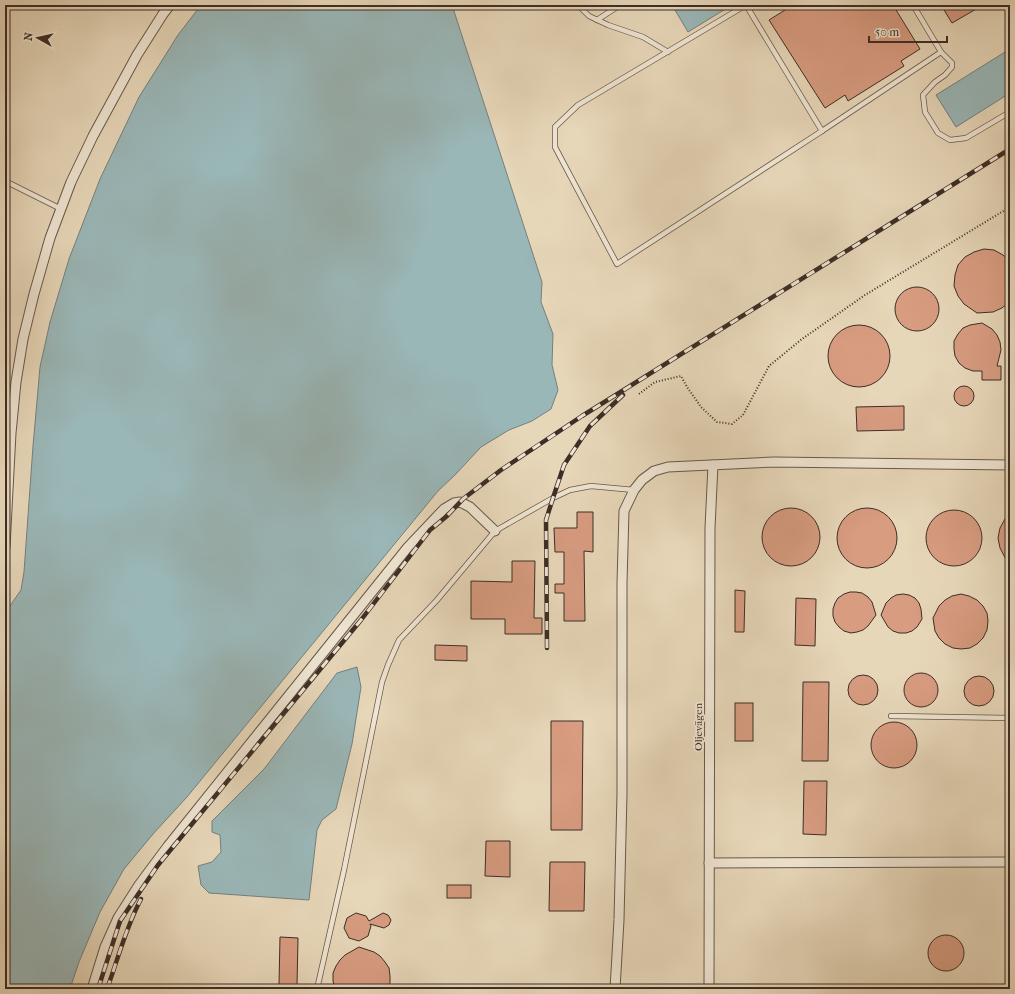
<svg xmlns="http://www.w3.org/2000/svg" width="1015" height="994" font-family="'IM FELL French Canon',serif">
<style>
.water{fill:#9ab7b8;stroke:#75807e}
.building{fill:#d89c81;stroke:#3d2e27}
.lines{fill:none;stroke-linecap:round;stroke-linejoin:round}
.lane-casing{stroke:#68584c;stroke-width:6}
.street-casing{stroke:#68584c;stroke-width:11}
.path{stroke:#3d2e27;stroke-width:2;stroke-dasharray:1 2;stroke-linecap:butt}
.lane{stroke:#efe5d2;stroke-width:4.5}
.street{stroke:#efe5d2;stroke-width:9}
.rail-casing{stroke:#3d2e27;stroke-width:4.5}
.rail{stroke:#efe5d2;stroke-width:3;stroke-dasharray:9;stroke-linecap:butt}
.labels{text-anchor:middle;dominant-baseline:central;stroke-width:4;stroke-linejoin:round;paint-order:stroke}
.street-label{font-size:11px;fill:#3d2e27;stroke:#efe5d2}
</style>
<rect width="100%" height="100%" fill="#e7d7b9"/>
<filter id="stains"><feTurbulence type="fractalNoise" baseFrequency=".005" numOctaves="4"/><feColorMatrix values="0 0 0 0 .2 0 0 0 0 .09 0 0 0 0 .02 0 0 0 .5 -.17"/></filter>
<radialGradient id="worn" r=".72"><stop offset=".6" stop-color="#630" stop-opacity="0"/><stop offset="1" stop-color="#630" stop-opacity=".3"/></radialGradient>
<!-- water -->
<g class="water">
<path d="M201 5H452L542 282 541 302 553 334 552 365 558 390 551 409 532 421 509 430 481 447 455 475 438 491 187 797 153 834 124 869 100 912 79 962 70 989H5V613L21 590 24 572 33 446 40 367 50 322 69 259 100 179 139 97 178 35Z"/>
<path d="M672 5H732L688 32Z"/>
<path d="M1010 49V93L956 127 936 95Z"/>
<path d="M357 667 361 687 352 744 336 809 322 820 317 830 309 900 209 893 201 885 198 866 212 862 221 852 220 835 212 832V821L264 769 337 673Z"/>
</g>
<!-- building -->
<g class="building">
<path d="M793 5H893L920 49 901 61 904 66 848 101 845 95 825 108 769 20Z"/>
<path d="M941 5H983L952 23Z"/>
<path d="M984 249 994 250 1003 255 1010 261V301L1002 308 993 312 977 313 964 304 958 296 954 286 955 275 958 265 965 257 974 252Z"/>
<circle cx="917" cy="309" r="22"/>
<path d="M982 323 992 329 997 335 1000 342 1001 350 997 366H1001V380H982V371H973L965 368 959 363 955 356 954 349V341L958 334 963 328 970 325Z"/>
<circle cx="859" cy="356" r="31"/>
<circle cx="964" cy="396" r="10"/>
<path d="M904 406V430L857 431 856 407Z"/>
<circle cx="867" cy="538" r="30"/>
<circle cx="791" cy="537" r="29"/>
<circle cx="954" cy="538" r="28"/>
<path d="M1010 510V567L1000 548 998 538 1000 528Z"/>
<path d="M577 512H593V552L584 551 585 621H564V593H555V584H564V552H555L554 528H577Z"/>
<path d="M512 561H535L534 618H542V634H505V619H471V581L512 582Z"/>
<path d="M735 590 745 591 744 632H735Z"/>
<path d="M850 592H856L862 593 868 597 872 602 876 615 868 626 863 630 857 632 851 633 844 631 839 627 835 622 833 616V609L835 603 838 598 844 594Z"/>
<path d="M903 594 909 595 915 598 919 603 921 609 922 619 917 627 912 631 906 633H899L893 631 888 627 881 615 886 603 891 598 896 595Z"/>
<path d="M961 594 969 596 977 600 983 606 987 613 988 621 987 630 983 638 977 644 970 648 961 649 953 648 945 644 939 638 935 631 933 618 939 606 945 600 952 596Z"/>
<path d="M796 598 816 599 815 646 795 645Z"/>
<path d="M435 645 467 646V661L435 660Z"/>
<circle cx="921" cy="690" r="17"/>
<circle cx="863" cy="690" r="15"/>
<circle cx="979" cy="691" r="15"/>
<path d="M803 682H829L828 761H802Z"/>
<rect x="735" y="703" width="18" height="38"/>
<path d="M551 721H583L582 830H551Z"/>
<circle cx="894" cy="745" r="23"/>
<path d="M804 781H827L826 835 803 834Z"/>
<path d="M486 841H510V877L485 876Z"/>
<path d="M550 862H585L584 911H549Z"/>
<rect x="447" y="885" width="24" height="13"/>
<path d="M356 913 366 916 369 921 383 913 388 915 391 920 389 925 384 928 370 924 371 926 368 936 359 941 349 938 344 928 347 918Z"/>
<circle cx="946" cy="953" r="18"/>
<path d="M280 937 298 938 297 985H279Z"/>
<path d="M359 947 374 952 380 956 385 962 389 968 390 976V983L388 989H335L333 981V973L336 966 340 960 345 955Z"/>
</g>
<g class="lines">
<defs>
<g id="lane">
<path d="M578 5 589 16 608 25 643 37 668 52"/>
<path d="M746 5 822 131 617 264 555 147V127L578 105 746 5"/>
<path d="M597 20 620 5"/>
<path d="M941 52 952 63V67L945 75 935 82 923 95 925 112 938 133 950 140 966 138 1010 112"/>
<path d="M822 131 941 52 913 5"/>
<path d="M5 181 61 209"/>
<path d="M891 716 1010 718"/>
<path d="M317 989 344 870 382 682 388 665 399 640 437 600 495 531 553 498 570 490 591 486 634 490"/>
</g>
<g id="street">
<path d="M5 547 11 433 16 382 23 339 34 294 50 238 71 182 93 136 137 55 163 14 170 5"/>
<path d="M709 863 1010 862"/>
<path d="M92 989 105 947 118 918 139 885 168 846 408 547 444 509 454 503 460 502 470 507 495 531"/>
<path d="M615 989 619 920 622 794V583L624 511 634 490 642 480 654 471 668 467 774 462 1010 465"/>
<path d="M709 989 710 528 713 465"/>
</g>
</defs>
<!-- lane casing -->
<use href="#lane" class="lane-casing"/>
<!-- street casing -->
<use href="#street" class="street-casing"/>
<!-- path -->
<path class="path" d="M639 394 655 382 681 376 687 387 701 407 717 422 732 424 743 415 769 366 802 339 865 295 1010 207"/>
<!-- lane -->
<use href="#lane" class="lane"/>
<!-- street -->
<use href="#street" class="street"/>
<defs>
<g id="rail">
<path d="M547 648 546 520 553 498 564 465 590 426 623 395"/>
<path d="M98 989 120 921 158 865 361 620 430 530 447 516 463 499 501 470 582 416 1010 149"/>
<path d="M107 989C118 959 126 927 141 899"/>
</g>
</defs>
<!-- rail casing -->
<use href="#rail" class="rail-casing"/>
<!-- rail -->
<use href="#rail" class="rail"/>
</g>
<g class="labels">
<!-- street labels -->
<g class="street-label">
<text transform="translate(698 727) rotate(-90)">Oljevägen</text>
</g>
</g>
<!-- margin -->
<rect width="1015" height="994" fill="none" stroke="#e7d7b9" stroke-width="20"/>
<rect x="6" y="6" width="1003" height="982" fill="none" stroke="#3d2e27" stroke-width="2"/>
<rect x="10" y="10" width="995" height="974" fill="none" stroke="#3d2e27"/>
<!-- north arrow -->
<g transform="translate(38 38) rotate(278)" stroke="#efe5d2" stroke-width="3" paint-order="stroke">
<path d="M0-3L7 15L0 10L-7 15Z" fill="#3d2e27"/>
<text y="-6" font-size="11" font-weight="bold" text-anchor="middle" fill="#3d2e27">N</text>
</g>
<!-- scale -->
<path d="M869 36v6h78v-6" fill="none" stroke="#3d2e27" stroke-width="2"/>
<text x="875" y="36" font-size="12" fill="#3d2e27" stroke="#efe5d2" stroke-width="3" paint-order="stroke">50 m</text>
<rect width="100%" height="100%" filter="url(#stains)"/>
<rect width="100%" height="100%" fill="url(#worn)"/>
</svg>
